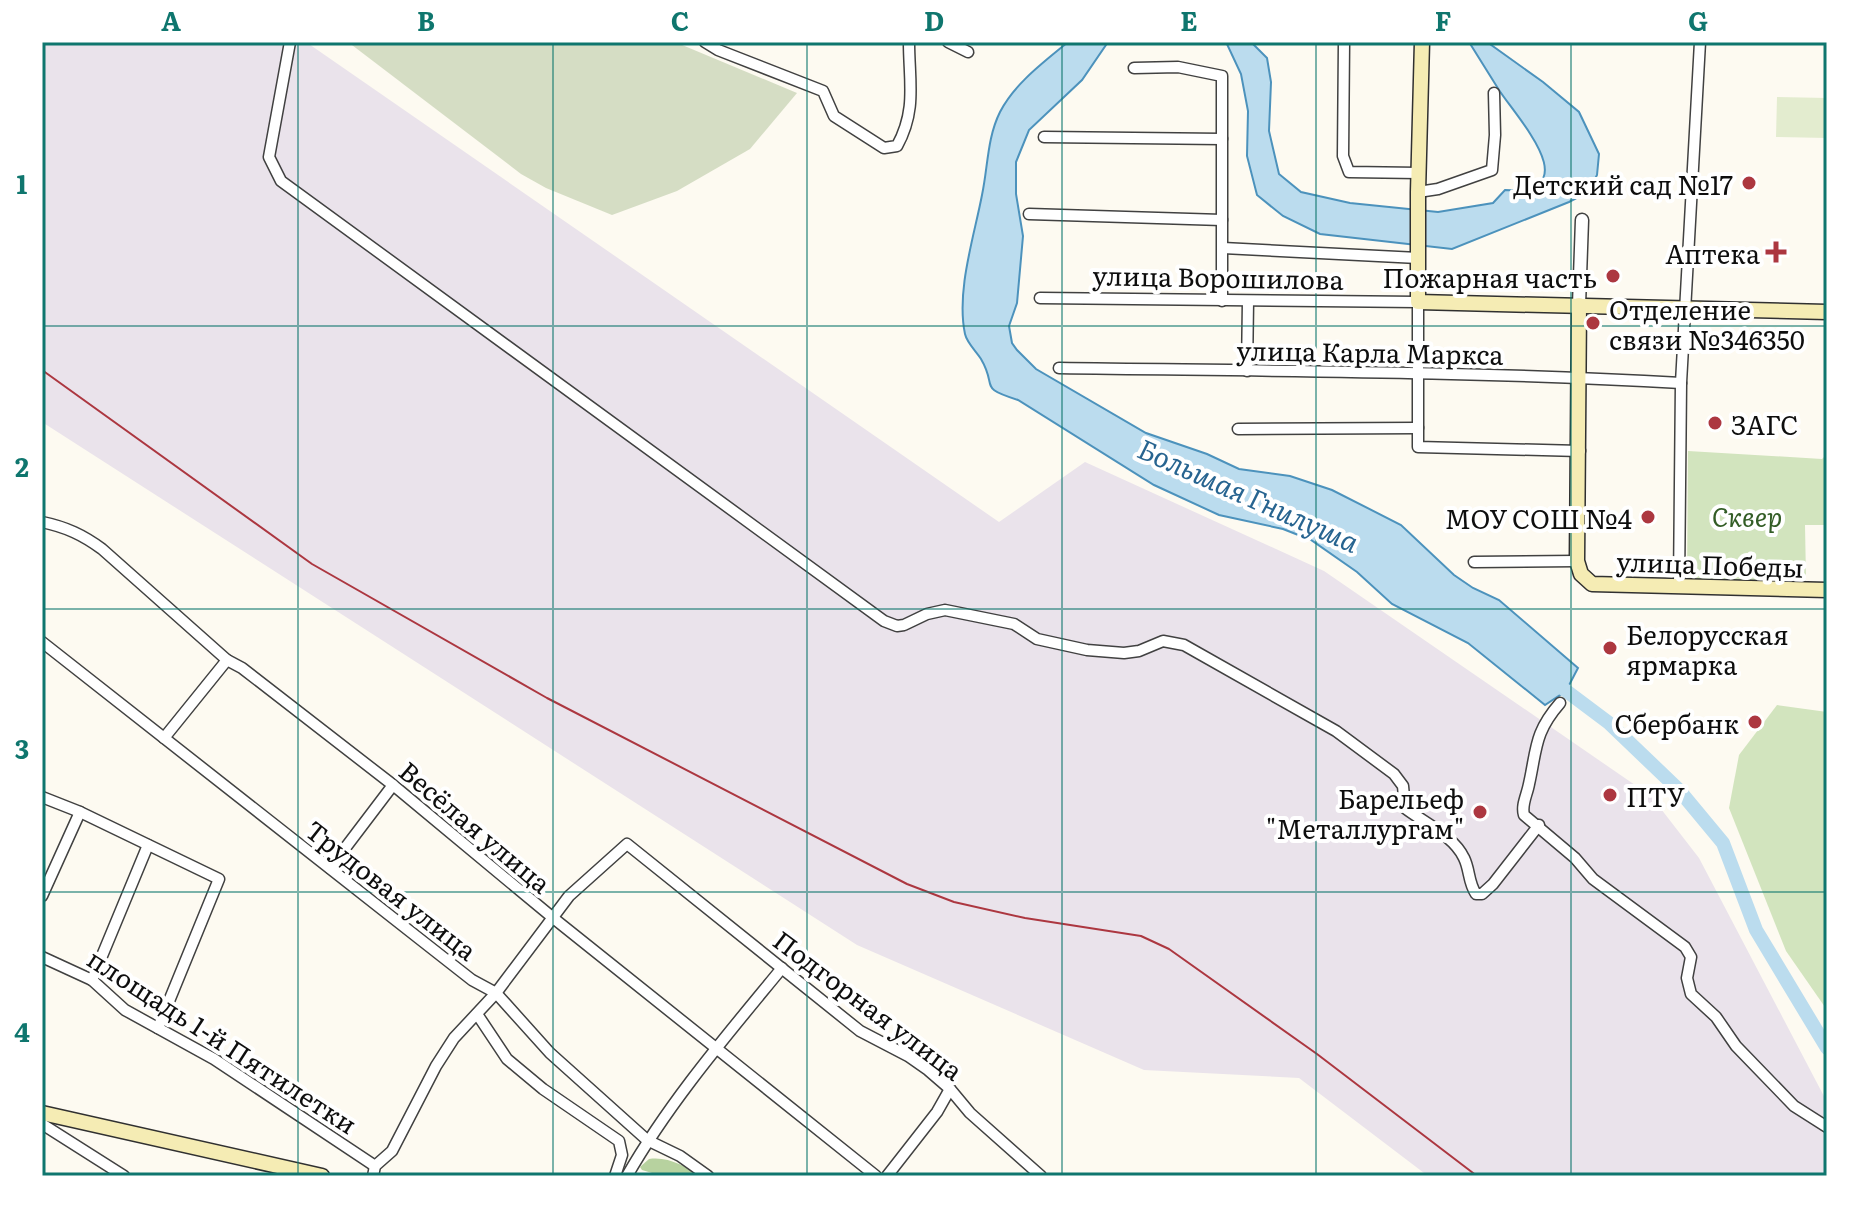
<svg xmlns="http://www.w3.org/2000/svg" width="1869" height="1218" font-family="Literata,serif">
<style>
.industrial{fill:#eae3eb}
.green{fill:#d2e4be}
.forest{fill:#b7d29f}
.cemetery{fill:#d5ddc4}
.pitch{fill:#e3eccf}
.water{fill:#bbdcee;stroke:#4c92bc;stroke-width:2}
.lines{fill:none;stroke-linecap:round;stroke-linejoin:round}
.river{stroke:#bbdcee;stroke-width:14}
.minor-casing{stroke:#414141;stroke-width:13}
.tertiary-casing{stroke:#414141;stroke-width:15}
.secondary-casing{stroke:#303030;stroke-width:17}
.minor{stroke:#fff;stroke-width:10}
.tertiary{stroke:#fff;stroke-width:12}
.secondary{stroke:#f5ecb4;stroke-width:14}
.rail{stroke:#ac3740;stroke-width:2}
.grid{fill:none;stroke:#0f766e;stroke-width:2;stroke-opacity:0.55}
.poi-dot{fill:#ac3740;stroke:#fff;stroke-width:3}
.labels{text-anchor:middle;dominant-baseline:central;stroke-width:8;stroke-linejoin:round;paint-order:stroke}
.poi-label{font-size:26px;fill:#0e0e0e;stroke:#fff;text-anchor:end}
.street-label{font-size:26px;fill:#0e0e0e;stroke:#fff}
.park-label{font-size:26px;font-style:italic;fill:#335d26;stroke:#fff}
.water-label{font-size:28px;font-style:italic;fill:#276490;stroke:#fff}
.neatline{fill:none;stroke:#0f766e;stroke-width:3}
.grid-label{font-size:26px;text-anchor:middle;font-weight:bold;fill:#0f766e}
</style>
<rect width="100%" height="100%" fill="#fdfaf1"/>
<!-- industrial -->
<path class="industrial" d="M42 42H306L999 522 1085 462 1324 571 1651 796 1699 858 1827 1102V1176H1428L1299 1078 1144 1070 857 945 42 422Z"/>
<!-- green -->
<g class="green">
<path d="M1688 451 1822 459 1827 454V525H1805L1806 579 1687 581Z"/>
<path d="M1777 705 1827 712V1010L1786 951 1729 808 1739 755Z"/>
</g>
<!-- forest -->
<path class="forest" d="M649 1159C668 1156 686 1167 702 1176H662L642 1170 640 1167Z"/>
<!-- cemetery -->
<path class="cemetery" d="M348 42H675L797 93 750 149 677 191 612 215 546 188 521 174Z"/>
<!-- pitch -->
<path class="pitch" d="M1777 97 1827 98V138L1776 137Z"/>
<!-- water -->
<g class="water">
<path d="M1068 42H1108L1082 80 1029 130 1016 162V194L1023 236 1017 303 1009 326 1012 343 1017 350 1036 369 1146 433 1207 454 1239 469 1290 476 1332 490 1401 525 1454 575 1473 588 1499 600 1578 668 1566 691 1545 705 1468 643 1392 604 1357 572 1311 540 1283 529 1219 515 1154 485 1018 400C977 387 998 388 981 359 976 351 967 343 965 334 956 291 974 237 982 195 988 167 987 138 1000 112 1015 83 1044 62 1068 42Z"/>
<path d="M1226 42H1251L1267 58 1271 82 1269 131 1279 174 1301 192 1350 203 1438 212 1493 203 1505 190C1589 194 1517 118 1499 90 1489 74 1479 58 1469 42H1487L1543 82 1579 112 1599 154 1597 175 1588 192 1569 202 1452 249 1320 234 1283 216 1257 195 1247 156 1248 111 1241 74Z"/>
</g>
<g class="lines">
<!-- river -->
<path class="river" d="M1553 681 1609 723 1679 790 1723 843 1756 930 1827 1048"/>
<defs>
<g id="minor">
<path d="M290 42 269 157 281 181 884 621 897 626 904 625 927 614 945 610 1014 624 1037 639 1087 650 1124 653 1139 651 1163 641 1184 645 1336 731 1394 774 1403 786 1405 808C1423 822 1454 836 1464 858 1470 870 1468 882 1476 894H1482L1493 884 1539 825"/>
<path d="M705 42 718 50 823 91 834 116 884 148 897 146C917 110 909 81 909 42"/>
<path d="M948 42 968 52"/>
<path d="M1344 42 1343 156 1349 172 1419 173"/>
<path d="M1134 68 1178 67 1222 76V301"/>
<path d="M1044 137 1222 139"/>
<path d="M1418 192 1438 189 1492 170 1495 135 1494 93"/>
<path d="M1029 214 1222 220"/>
<path d="M1223 248 1418 258"/>
<path d="M1040 298 1418 302V447L1580 451"/>
<path d="M1059 368C1266 371 1474 371 1681 383"/>
<path d="M1247 371 1248 301"/>
<path d="M1238 429 1418 428"/>
<path d="M42 522C66 527 83 535 102 549L227 660 242 668 393 785 552 917 876 1176"/>
<path d="M1474 562 1577 561"/>
<path d="M1679 586 1681 383 1700 42"/>
<path d="M42 642 421 940 472 980 496 993 550 1053 647 1140 680 1156 708 1176"/>
<path d="M1560 703C1534 733 1537 748 1529 784 1527 795 1521 805 1524 815L1575 858 1593 879 1685 947 1691 957 1687 978 1691 994 1716 1017 1736 1046 1794 1106 1827 1127"/>
<path d="M164 738 227 660"/>
<path d="M42 797 80 812 219 879 158 1028"/>
<path d="M330 868 393 785"/>
<path d="M42 896 80 812"/>
<path d="M42 957 92 980 125 1010 214 1059 375 1166"/>
<path d="M92 980 148 845"/>
<path d="M477 1014 507 1059 543 1089 619 1141 622 1155 615 1176"/>
<path d="M42 1124 124 1176"/>
<path d="M373 1176 375 1166 392 1151 436 1066 454 1038 496 993 569 896 627 844 860 1031 908 1056 928 1070 950 1089 970 1113 1041 1176"/>
<path d="M627 1176C670 1101 727 1035 782 968"/>
<path d="M887 1176 937 1112 950 1089"/>
</g>
<path id="tertiary" d="M1579 305 1582 220"/>
<g id="secondary">
<path d="M1422 42 1418 192V302L1827 312"/>
<path d="M1579 305 1577 561 1581 574 1592 584 1827 590"/>
<path d="M42 1113 322 1176"/>
</g>
</defs>
<!-- minor casing -->
<use href="#minor" class="minor-casing"/>
<!-- tertiary casing -->
<use href="#tertiary" class="tertiary-casing"/>
<!-- secondary casing -->
<use href="#secondary" class="secondary-casing"/>
<!-- minor -->
<use href="#minor" class="minor"/>
<!-- tertiary -->
<use href="#tertiary" class="tertiary"/>
<!-- secondary -->
<use href="#secondary" class="secondary"/>
<!-- rail -->
<path class="rail" d="M42 370 312 564 547 698 907 884 954 902 1025 918 1141 936 1169 949 1317 1054 1477 1176"/>
</g>
<!-- grid -->
<path class="grid" d="M298 42V1176M553 42V1176M807 42V1176M1062 42V1176M1316 42V1176M1571 42V1176M42 326H1827M42 609H1827M42 892H1827"/>
<!-- markers -->
<g class="poi-dot">
<circle cx="1749" cy="183" r="8"/>
<path d="M1772 240h8v8h8v8h-8v8h-8v-8h-8v-8h8z"/>
<circle cx="1613" cy="276" r="8"/>
<circle cx="1593" cy="323" r="8"/>
<circle cx="1715" cy="423" r="8"/>
<circle cx="1648" cy="517" r="8"/>
<circle cx="1610" cy="648" r="8"/>
<circle cx="1755" cy="722" r="8"/>
<circle cx="1610" cy="795" r="8"/>
<circle cx="1480" cy="812" r="8"/>
</g>
<g class="labels">
<!-- poi labels -->
<g class="poi-label">
<text x="1733" y="183">Детский сад №17</text>
<text x="1760" y="252">Аптека</text>
<text x="1597" y="276">Пожарная часть</text>
<text x="1609" y="308" text-anchor="start">Отделение<tspan x="1609" dy="30">связи №346350</tspan></text>
<text x="1731" y="423" text-anchor="start">ЗАГС</text>
<text x="1632" y="517">МОУ СОШ №4</text>
<text x="1626" y="633" text-anchor="start">Белорусская<tspan x="1626" dy="30">ярмарка</tspan></text>
<text x="1739" y="722">Сбербанк</text>
<text x="1626" y="795" text-anchor="start">ПТУ</text>
<text x="1464" y="797">Барельеф<tspan x="1464" dy="30">"Металлургам"</tspan></text>
</g>
<!-- street labels -->
<g class="street-label">
<text transform="translate(1218 276) rotate(1)">улица Ворошилова</text>
<text transform="translate(1370 351) rotate(1)">улица Карла Маркса</text>
<text transform="translate(1710 563) rotate(2)">улица Победы</text>
<text transform="translate(476 826) rotate(40)">Весёлая улица</text>
<text transform="translate(392 889) rotate(38)">Трудовая улица</text>
<text transform="translate(869 1004) rotate(37)">Подгорная улица</text>
<text transform="translate(223 1040) rotate(33)">площадь 1-й Пятилетки</text>
</g>
<!-- park labels -->
<g class="park-label">
<text x="1747" y="515">Сквер</text>
</g>
<!-- water labels -->
<g class="water-label">
<text transform="translate(1249 494) rotate(24)">Большая Гнилуша</text>
</g>
</g>
<!-- border -->
<rect width="1869" height="1218" fill="none" stroke="#ffffff" stroke-width="88"/>
<rect x="44" y="44" width="1781" height="1130" class="neatline"/>
<g class="grid-label">
<text x="171" y="31">A</text>
<text x="426" y="31">B</text>
<text x="680" y="31">C</text>
<text x="934" y="31">D</text>
<text x="1189" y="31">E</text>
<text x="1443" y="31">F</text>
<text x="1698" y="31">G</text>
<text x="22" y="194">1</text>
<text x="22" y="477">2</text>
<text x="22" y="759">3</text>
<text x="22" y="1042">4</text>
</g>
</svg>
